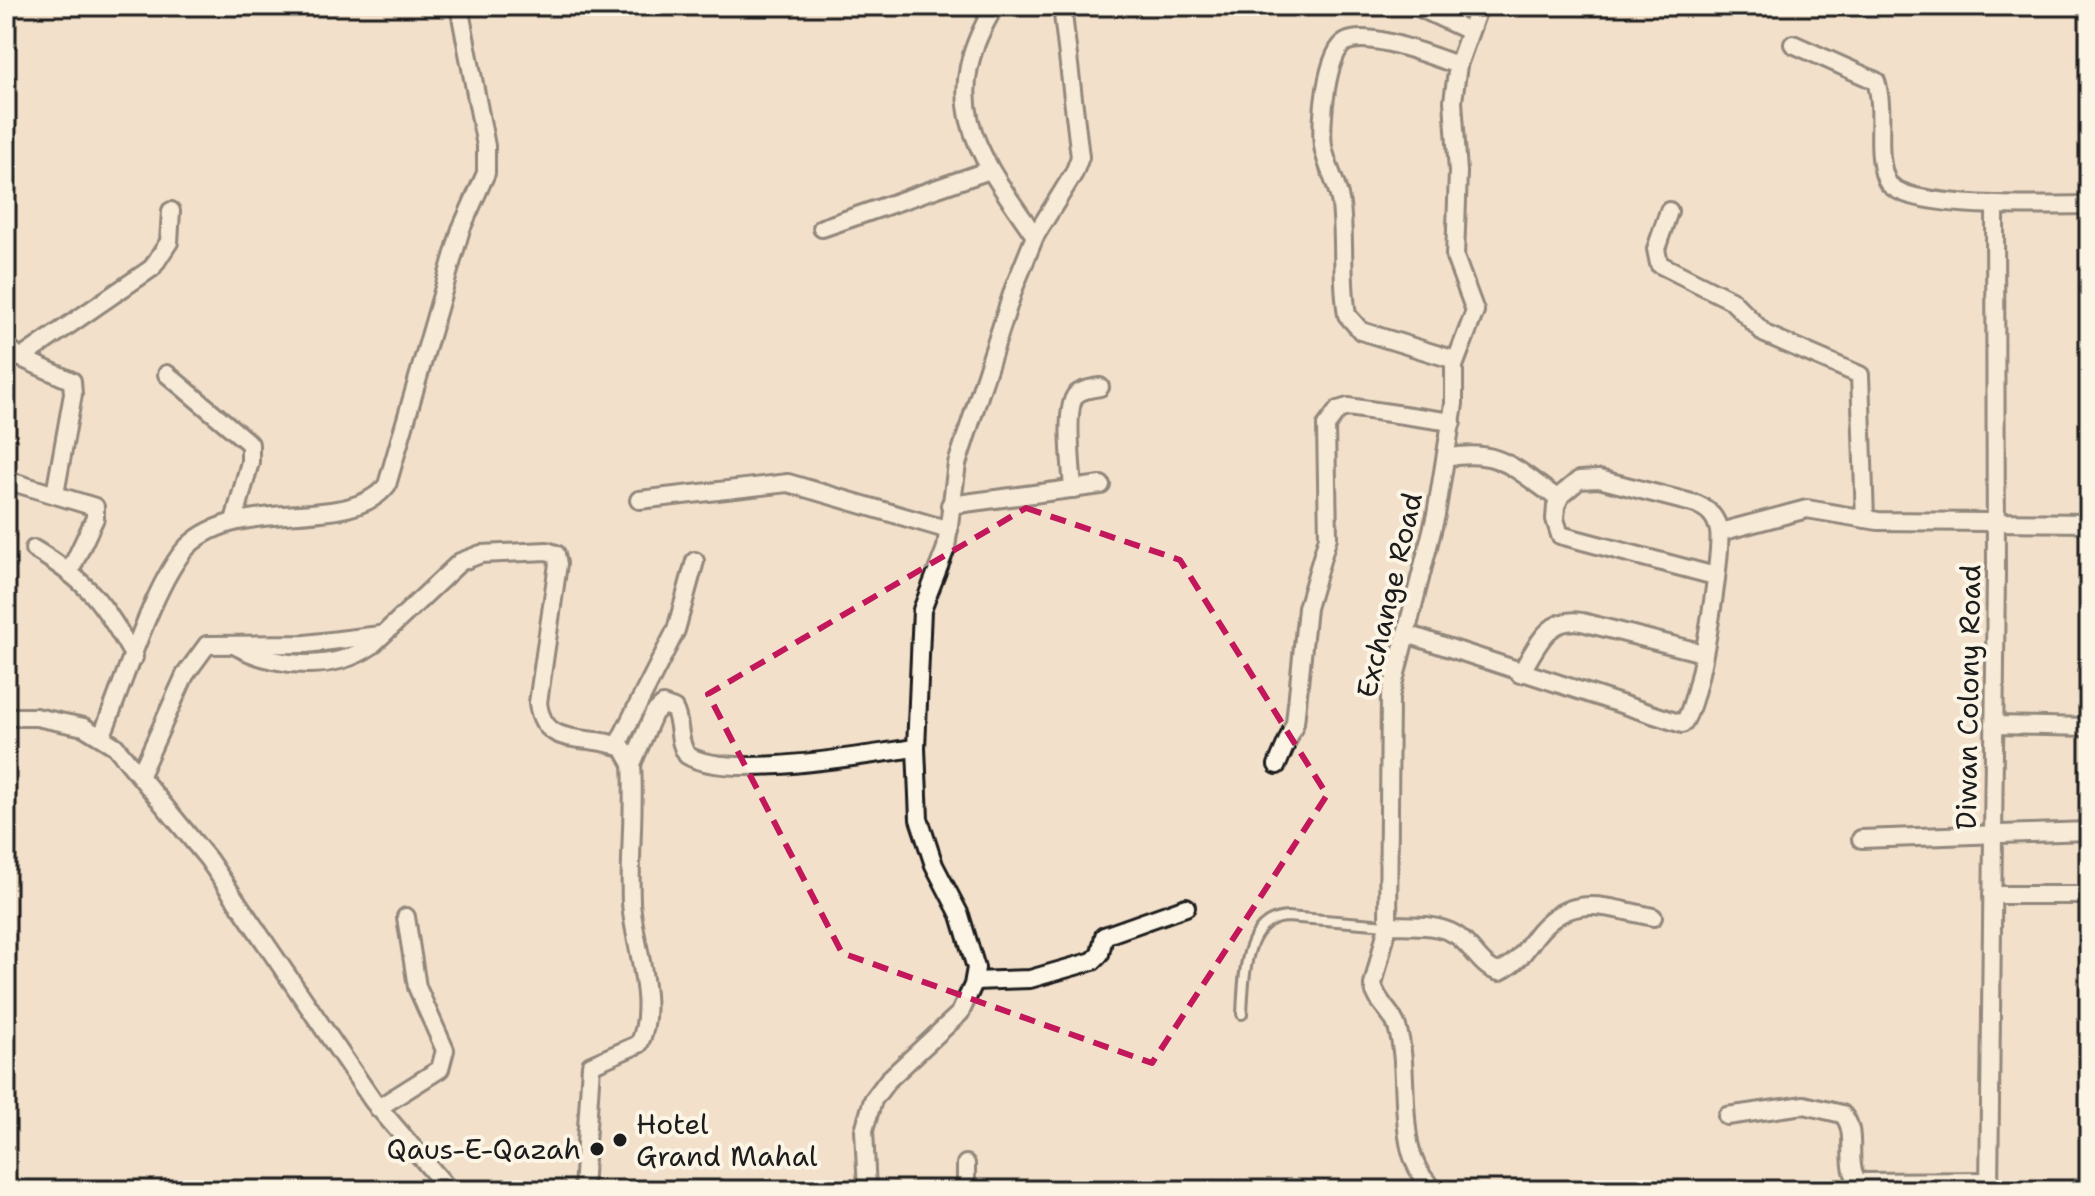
<svg xmlns="http://www.w3.org/2000/svg" width="2095" height="1196" font-family="'Shantell Sans',sans-serif">
<style>
.lines{fill:none;stroke-linecap:round;stroke-linejoin:round}
.service-casing{stroke:#1c1c1c;stroke-width:14}
.minor-casing{stroke:#1c1c1c;stroke-width:22}
.service{stroke:#fcf5e5;stroke-width:8}
.minor{stroke:#fcf5e5;stroke-width:16}
.marked{fill:none;stroke:#c2185b;stroke-width:6;stroke-dasharray:16 10;stroke-linejoin:round}
.poi-dot{fill:#1c1c1c;stroke:#fcf5e5;stroke-width:3}
.labels{text-anchor:middle;dominant-baseline:central;stroke-width:8;stroke-linejoin:round;paint-order:stroke}
.street-label{font-size:28px;fill:#1c1c1c;stroke:#fcf5e5}
.poi-label{font-size:28px;fill:#1c1c1c;stroke:#fcf5e5;text-anchor:start}
</style>
<rect width="100%" height="100%" fill="#f2e0cb"/>
<filter id="ink" filterUnits="userSpaceOnUse"><feTurbulence type="fractalNoise" baseFrequency=".0125" numOctaves="2"/><feDisplacementMap in="SourceGraphic" scale="16" xChannelSelector="R" yChannelSelector="G"/><feConvolveMatrix kernelMatrix="1 2 1 2 8 2 1 2 1" color-interpolation-filters="sRGB"/></filter>
<g filter="url(#ink)">
<g class="lines">
<defs>
<path id="service" d="M1242 1014C1244 983 1242 919 1287 917L1387 925"/>
<g id="minor">
<path d="M995 6C935 103 979 155 1035 236"/>
<path d="M1416 6 1469 31"/>
<path d="M1793 44 1876 81C1886 112 1874 149 1886 179 1898 212 2055 205 2089 205"/>
<path d="M1669 211 1656 249 1659 264 1731 300 1765 334 1860 375 1865 519"/>
<path d="M822 228 990 170"/>
<path d="M6 346 21 358 72 381 73 394 55 494"/>
<path d="M21 358 152 268 169 242 171 211"/>
<path d="M1455 360 1361 331 1347 315C1341 279 1345 241 1341 205 1338 184 1326 166 1323 146 1320 126 1326 51 1346 42 1370 30 1433 57 1458 65"/>
<path d="M167 374 250 444V462L234 521"/>
<path d="M1446 458C1501 447 1516 471 1559 499"/>
<path d="M6 480 95 507V518L70 571"/>
<path d="M1073 489C1072 471 1064 408 1076 395 1081 390 1093 388 1100 387"/>
<path d="M639 500 788 483 949 530"/>
<path d="M950 505 1101 485"/>
<path d="M1720 532 1807 509 1878 521 2089 523"/>
<path d="M34 549C89 582 103 602 134 657"/>
<path d="M1407 634 1682 724C1698 715 1723 553 1719 531 1716 517 1709 509 1696 504L1599 479 1579 480 1561 495 1556 506 1555 519 1560 535 1715 576"/>
<path d="M234 645C274 667 331 673 371 646L460 562 481 554 547 551 556 554 558 564 538 703C544 751 589 732 623 748L632 764C635 810 629 856 631 902 633 943 659 1004 639 1044L591 1065 583 1190"/>
<path d="M1520 674C1537 648 1546 616 1582 622L1703 653"/>
<path d="M6 717H36L84 727 115 746 208 859 373 1101 449 1190"/>
<path d="M1994 725 2089 727"/>
<path d="M102 735C122 688 155 579 188 546 242 494 349 534 387 485L461 229 486 173V146L459 6"/>
<path d="M617 746 676 630 695 561"/>
<path d="M632 764 654 713 663 705 674 709C682 724 677 741 687 755 726 781 866 754 916 748"/>
<path d="M1277 765 1295 723 1307 608 1328 537 1326 426 1338 410 1348 407 1452 422"/>
<path d="M140 775 185 675 207 645 306 644 380 635"/>
<path d="M1861 839 2089 831"/>
<path d="M1992 895H2089"/>
<path d="M1388 925C1410 926 1437 923 1456 935 1472 945 1481 968 1499 972 1517 963 1523 954 1534 938 1569 891 1604 907 1653 917"/>
<path d="M974 981 1030 979 1093 961 1100 954 1104 936 1186 907"/>
<path d="M378 1108 440 1069 445 1050 417 987 406 917"/>
<path d="M1727 1116 1804 1105 1842 1114C1860 1131 1843 1165 1859 1182L1989 1181"/>
<path d="M867 1190 864 1130 873 1100 888 1080 960 1013 973 985 976 968 960 915 934 865 919 819 916 748 922 610 946 548 957 464 1014 288 1035 236 1074 173 1080 157 1062 6"/>
<path d="M966 1190V1164"/>
<path d="M1436 1190C1391 1158 1413 1077 1397 1027 1392 1011 1376 1002 1373 985L1388 925 1390 697 1436 515 1454 404V366L1475 311 1455 257 1458 172 1453 101 1458 65 1479 6"/>
<path d="M1989 1190 1996 574 1995 205"/>
</g>
</defs>
<!-- service casing -->
<use href="#service" class="service-casing"/>
<!-- minor casing -->
<use href="#minor" class="minor-casing"/>
<!-- service -->
<use href="#service" class="service"/>
<!-- minor -->
<use href="#minor" class="minor"/>
</g>
</g>
<!-- marked area -->
<path d="M0 0H2095V1196H0ZM1026 508 1180 560 1327 795 1152 1063 842 953 708 694Z" fill="#f2e0cb" fill-opacity=".55" fill-rule="evenodd"/>
<path class="marked" d="M1026 508 1180 560 1327 795 1152 1063 842 953 708 694Z"/>
<!-- markers -->
<g class="poi-dot">
<circle cx="620" cy="1140" r="8"/>
<circle cx="597" cy="1149" r="8"/>
</g>
<g class="labels">
<!-- street labels -->
<g class="street-label">
<text transform="translate(1389 595) rotate(-77)">Exchange Road</text>
<text transform="translate(1968 697) rotate(-89)">Diwan Colony Road</text>
</g>
<!-- poi labels -->
<g class="poi-label">
<text x="636" y="1124">Hotel<tspan x="636" dy="32">Grand Mahal</tspan></text>
<text x="581" y="1149" text-anchor="end">Qaus-E-Qazah</text>
</g>
</g>
<!-- margin -->
<rect width="2095" height="1196" fill="none" stroke="#fcf5e5" stroke-width="32"/>
<rect x="16" y="16" width="2063" height="1164" fill="none" stroke="#1c1c1c" stroke-width="3" filter="url(#ink)"/>
</svg>
